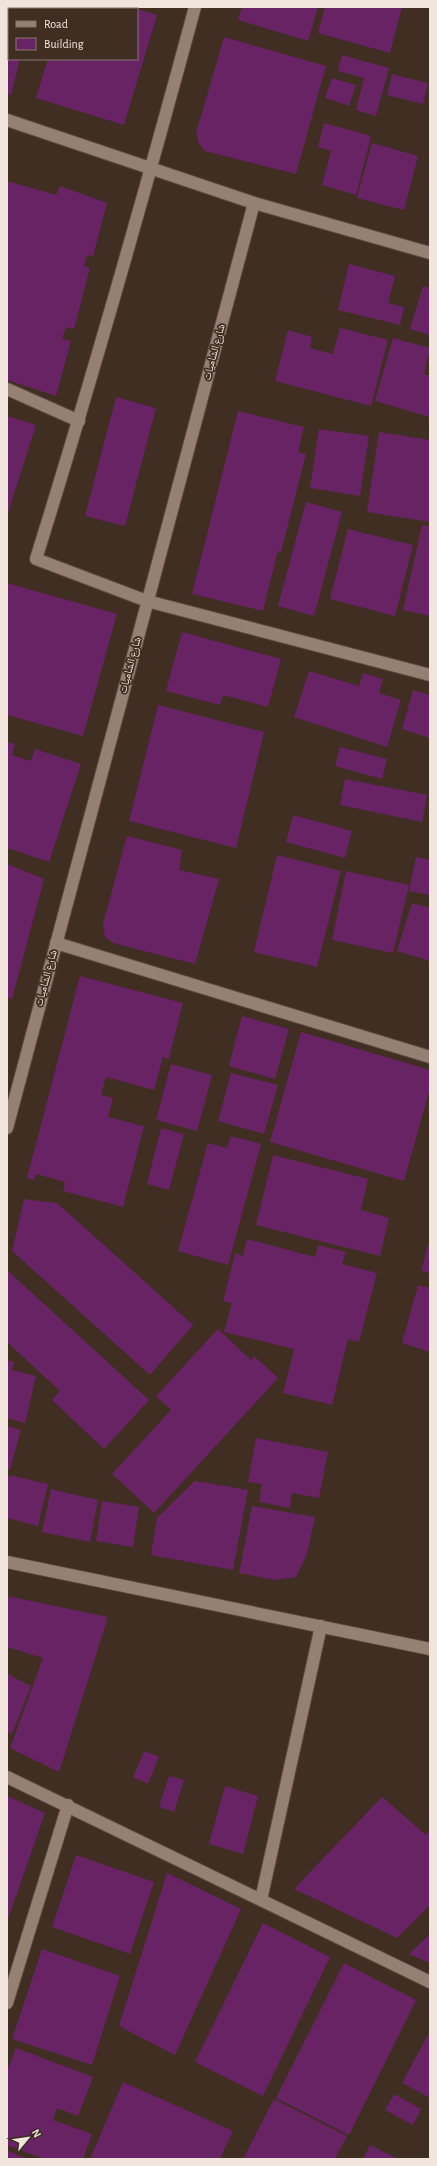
<svg xmlns="http://www.w3.org/2000/svg" width="437" height="2166" font-family="'Alegreya Sans','Noto Naskh Arabic',sans-serif">
<style>
.building{fill:#672364}
.lines{fill:none;stroke-linecap:round;stroke-linejoin:round}
.minor-casing{stroke:#5b4c42;stroke-width:14}
.minor{stroke:#968074;stroke-width:12}
.labels{text-anchor:middle;dominant-baseline:central;stroke-width:3.5;stroke-linejoin:round;paint-order:stroke}
.street-label{font-size:11px;fill:#f0e4dd;stroke:#402e23}
</style>
<rect width="100%" height="100%" fill="#402e23"/>
<!-- building -->
<g class="building">
<path d="M7 7H34L33 9H9V59H20L11 95 7 94Z"/>
<path d="M63 7H130L136 9H62Z"/>
<path d="M242 7H318L308 41 238 20Z"/>
<path d="M325 7H402L390 53 318 33Z"/>
<path d="M137 9 157 15 124 125 36 98 48 59H137Z"/>
<path d="M224 37 326 66 296 174 205 151 199 144 196 133Z"/>
<path d="M342 55 389 68 376 116 356 110 364 78 338 71Z"/>
<path d="M392 74 428 83 423 104 387 95Z"/>
<path d="M332 78 356 85 349 106 325 98Z"/>
<path d="M324 123 371 136 356 195 322 185 331 151 318 147Z"/>
<path d="M372 143 418 156 404 210 357 198Z"/>
<path d="M7 181 56 195 60 186 107 203 93 256 87 255 84 266 90 268 74 329 66 327 62 339 71 341 56 396 7 380Z"/>
<path d="M349 264 395 276 388 303 404 307 400 325 338 310Z"/>
<path d="M423 286 430 288V335L410 329Z"/>
<path d="M340 328 388 340 371 406 275 381 288 330 312 337 310 348 333 354Z"/>
<path d="M393 338 430 348 424 374 430 376V417L375 401Z"/>
<path d="M116 397 156 408 125 526 85 516Z"/>
<path d="M238 411 304 427 298 452 306 454 281 552 278 551 263 611 192 594Z"/>
<path d="M7 416 36 425 7 516Z"/>
<path d="M319 429 369 436 360 496 310 488Z"/>
<path d="M379 432 430 440V522L367 512Z"/>
<path d="M306 502 342 512 314 616 278 606Z"/>
<path d="M422 525 430 526V616L403 610Z"/>
<path d="M348 529 413 545 395 616 330 599Z"/>
<path d="M7 583 117 614 83 736 7 715Z"/>
<path d="M182 632 281 659 268 707 223 695 220 705 166 691Z"/>
<path d="M309 671 359 686 363 673 383 679 379 693 401 700 387 747 294 717Z"/>
<path d="M413 690 430 695V738L402 729Z"/>
<path d="M158 705 264 732 236 848 129 821Z"/>
<path d="M7 742 15 744 12 755 31 761 35 749 81 764 49 862 7 848Z"/>
<path d="M340 747 387 759 382 779 335 766Z"/>
<path d="M345 779 427 795 422 822 340 805Z"/>
<path d="M293 815 352 831 345 858 286 842Z"/>
<path d="M127 836 182 850 179 870 219 879 195 964 113 943 105 937 103 924Z"/>
<path d="M277 855 341 871 317 967 254 952Z"/>
<path d="M416 857 430 860V895L409 891Z"/>
<path d="M7 864 44 879 12 999 7 997Z"/>
<path d="M346 871 409 885 393 953 332 940Z"/>
<path d="M412 903 430 908V961L397 951Z"/>
<path d="M80 976 183 1003 169 1059 163 1057 154 1090 106 1077 101 1095 113 1098 108 1117 144 1126 123 1207 63 1191 65 1182 36 1174 34 1180 27 1178Z"/>
<path d="M242 1016 289 1029 275 1079 229 1066Z"/>
<path d="M301 1032 430 1070V1088L404 1181 270 1142Z"/>
<path d="M171 1064 212 1075 197 1131 156 1120Z"/>
<path d="M231 1073 278 1085 264 1134 218 1121Z"/>
<path d="M161 1128 184 1134 169 1190 147 1184Z"/>
<path d="M231 1136 261 1144 228 1265 178 1251 208 1143 227 1148Z"/>
<path d="M273 1155 368 1179 361 1210 389 1218 380 1256 256 1225Z"/>
<path d="M24 1199 57 1203 193 1325 150 1375 12 1251Z"/>
<path d="M247 1239 315 1257 318 1245 346 1252 342 1264 377 1273 359 1342 348 1339 332 1405 283 1393 294 1349 224 1332 232 1303 223 1301 235 1253 243 1256Z"/>
<path d="M428 1246H430V1273L421 1271Z"/>
<path d="M8 1271 149 1400 104 1449 52 1400 60 1391 7 1342Z"/>
<path d="M418 1285 430 1288V1352L402 1343Z"/>
<path d="M218 1329 251 1360 254 1356 278 1378 154 1513 112 1474 171 1410 156 1396Z"/>
<path d="M7 1360 14 1362 12 1370 36 1376 25 1423 7 1418Z"/>
<path d="M7 1426 21 1430 10 1470 7 1469Z"/>
<path d="M256 1438 328 1452 319 1498 292 1493 290 1508 259 1502 262 1484 248 1482Z"/>
<path d="M9 1475 48 1484 38 1526 7 1518V1479Z"/>
<path d="M195 1481 248 1490 233 1570 151 1555 157 1518Z"/>
<path d="M51 1489 98 1500 90 1542 42 1532Z"/>
<path d="M102 1501 139 1507 133 1547 96 1541Z"/>
<path d="M252 1506 315 1517 307 1554 296 1577 275 1580 239 1573Z"/>
<path d="M7 1596 108 1617 59 1772 10 1748 43 1658 7 1647Z"/>
<path d="M7 1674 31 1686 12 1734 7 1732Z"/>
<path d="M144 1751 159 1757 148 1784 133 1777Z"/>
<path d="M169 1776 184 1780 174 1812 159 1807Z"/>
<path d="M225 1786 258 1796 243 1854 209 1844Z"/>
<path d="M7 1796 45 1813 7 1922Z"/>
<path d="M382 1797 426 1835 430 1830V1905L397 1938 294 1889Z"/>
<path d="M76 1855 154 1882 130 1954 52 1927Z"/>
<path d="M167 1873 241 1909 175 2055 119 2026Z"/>
<path d="M263 1923 330 1957 263 2096 195 2062Z"/>
<path d="M430 1934V1963L409 1954Z"/>
<path d="M42 1949 120 1976 92 2065 12 2039Z"/>
<path d="M344 1963 416 2000 349 2135 276 2098Z"/>
<path d="M428 2035 430 2036V2098L402 2083Z"/>
<path d="M16 2048 93 2077 78 2116 57 2108 53 2120 92 2134 83 2159H44L7 2145V2071Z"/>
<path d="M123 2082 233 2131 220 2159H90Z"/>
<path d="M394 2094 421 2109 413 2125 385 2110Z"/>
<path d="M274 2099 347 2136 335 2159H243Z"/>
<path d="M370 2145 398 2159H363Z"/>
<path d="M7 2150 27 2159H7Z"/>
</g>
<g class="lines">
<defs>
<g id="minor">
<path d="M195 7C145 192 93 376 36 559L147 601 430 675"/>
<path d="M7 120 254 203 430 253"/>
<path d="M7 389 79 421"/>
<path d="M56 943 430 1057"/>
<path d="M7 1128 254 203"/>
<path d="M7 1562 430 1649"/>
<path d="M7 1777 430 1982"/>
<path d="M261 1900 321 1626"/>
<path d="M7 2003 68 1805"/>
</g>
</defs>
<!-- minor casing -->
<use href="#minor" class="minor-casing"/>
<!-- minor -->
<use href="#minor" class="minor"/>
</g>
<g class="labels">
<!-- street labels -->
<g class="street-label">
<text transform="translate(214 352) rotate(-75)">شارع الشاميات</text>
<text transform="translate(130 665) rotate(-75)">شارع الشاميات</text>
<text transform="translate(46 978) rotate(-75)">شارع الشاميات</text>
</g>
</g>
<!-- border -->
<rect width="437" height="2166" fill="none" stroke="#f0e4dd" stroke-width="16"/>
<!-- legend -->
<rect x="8" y="8" width="130" height="52" fill="#402e23" stroke="#86776d"/>
<rect x="16" y="21" width="20" height="6" fill="#968074" stroke="#86776d"/>
<text x="44" y="28" font-size="12" fill="#f0e4dd">Road</text>
<rect x="16" y="38" width="20" height="12" fill="#672364" stroke="#86776d"/>
<text x="44" y="48" font-size="12" fill="#f0e4dd">Building</text>
<!-- north arrow -->
<g transform="translate(28 2138) rotate(61)" stroke="#402e23" stroke-width="3" paint-order="stroke">
<path d="M0-3L7 15L0 10L-7 15Z" fill="#f0e4dd"/>
<text y="-6" font-size="11" font-weight="bold" text-anchor="middle" fill="#f0e4dd">N</text>
</g>
</svg>
